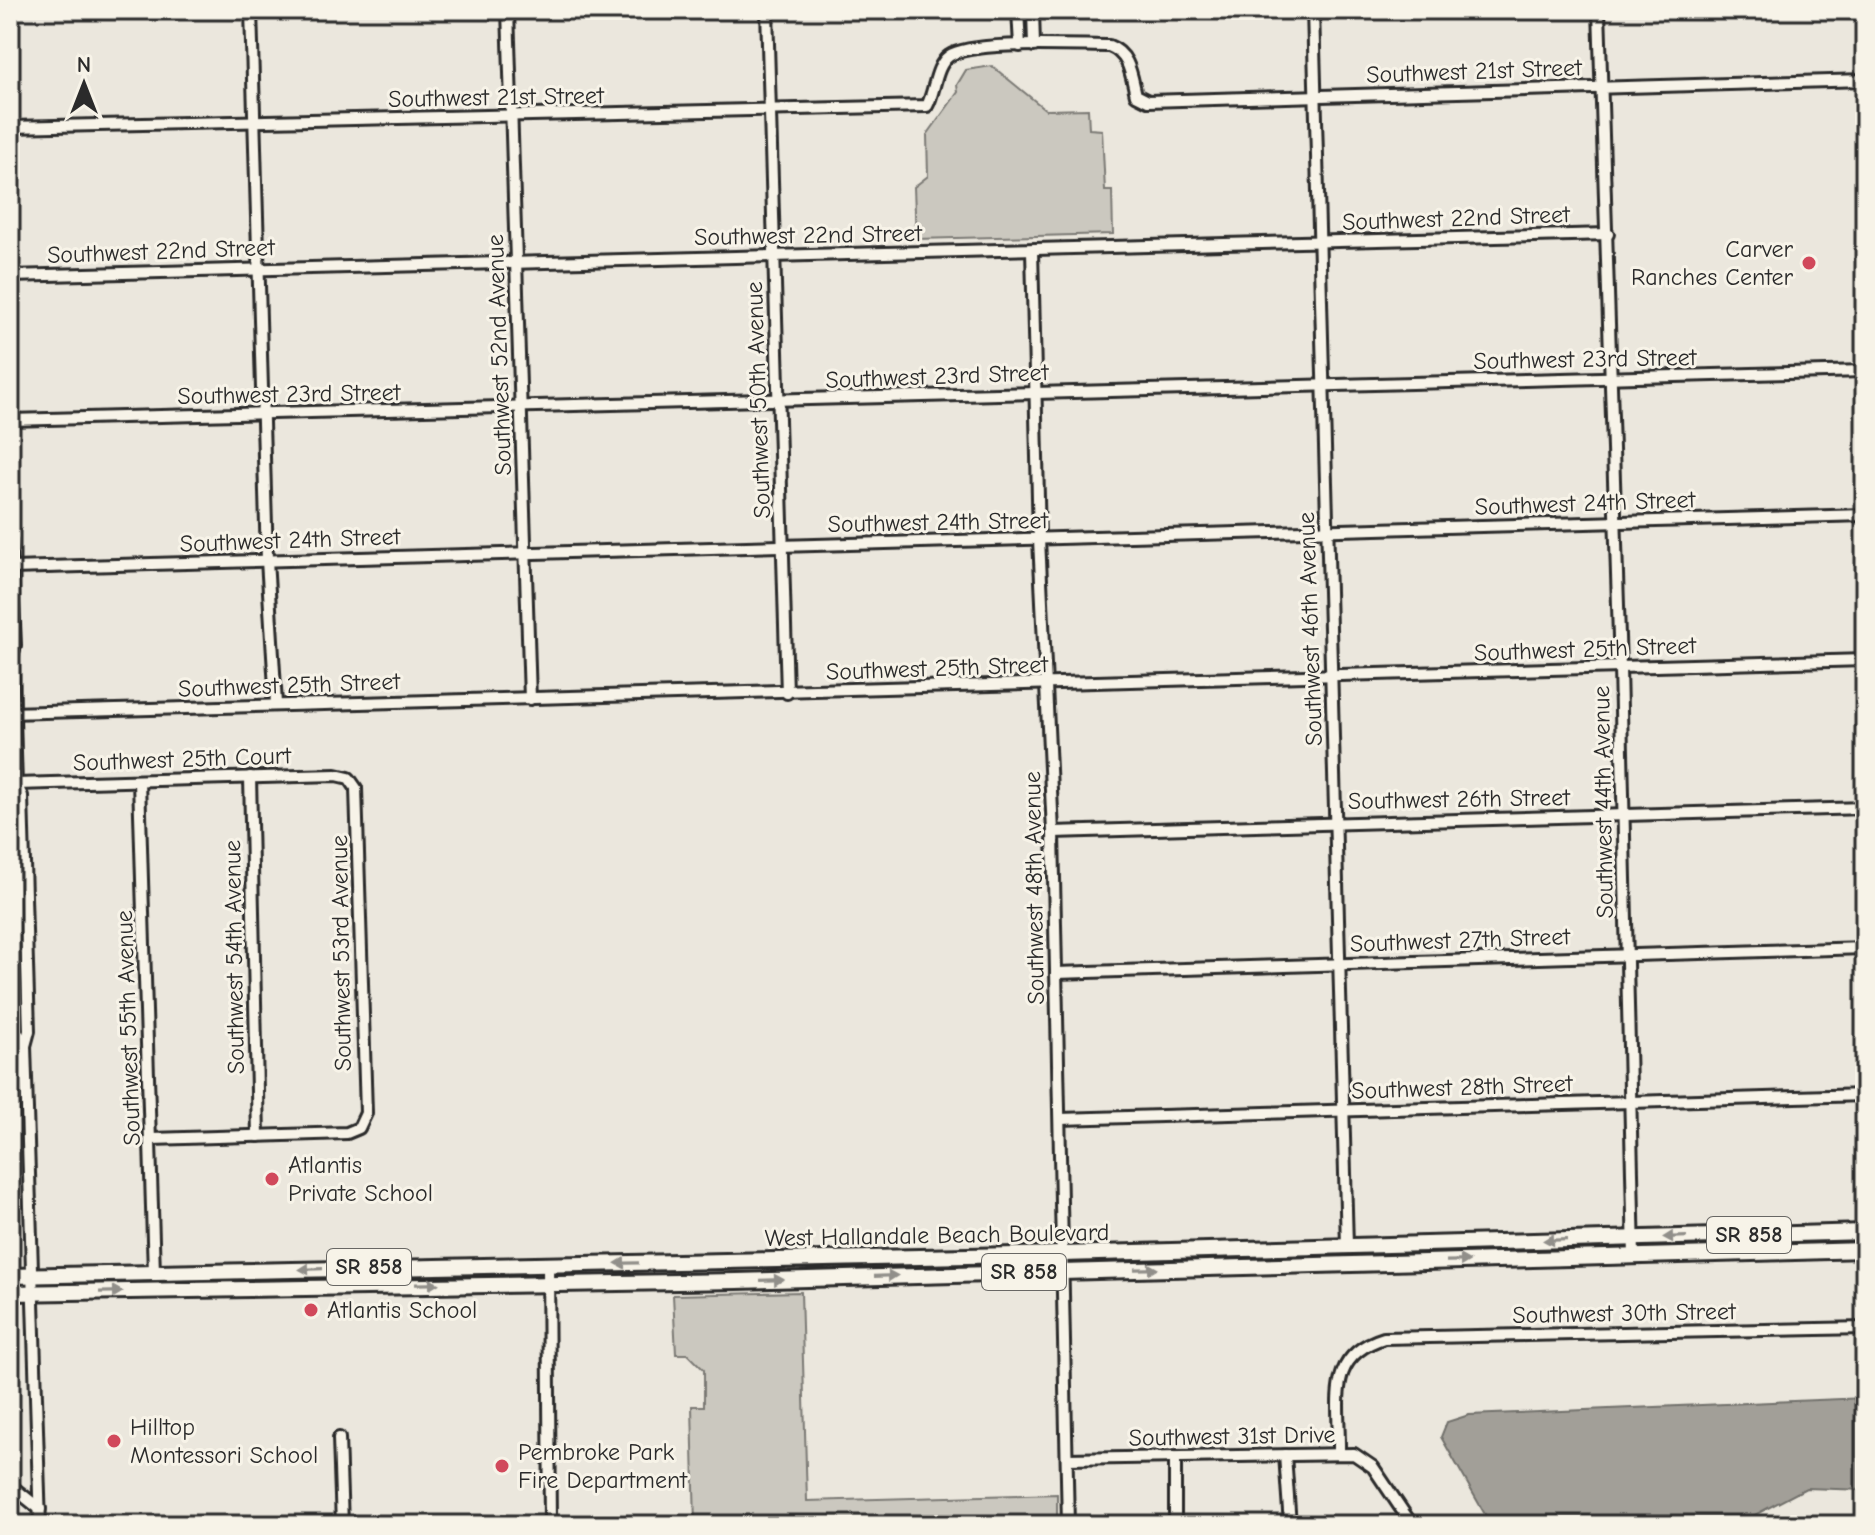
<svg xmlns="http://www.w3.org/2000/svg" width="1875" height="1535" font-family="'Comic Neue',sans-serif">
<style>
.park{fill:#cbc8bf;stroke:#7b7a75;stroke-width:2}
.water{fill:#a29f98;stroke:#72716c;stroke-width:2}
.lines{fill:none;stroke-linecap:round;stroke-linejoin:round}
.minor-casing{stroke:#2b2b2b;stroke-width:16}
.major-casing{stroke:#2b2b2b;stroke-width:20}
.minor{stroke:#f7f3e8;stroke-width:10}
.major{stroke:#f7f3e8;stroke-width:14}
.oneway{fill:#918f8a}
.poi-dot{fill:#d1495b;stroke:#f7f3e8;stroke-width:3}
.labels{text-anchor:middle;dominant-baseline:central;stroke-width:6;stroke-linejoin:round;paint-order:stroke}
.shield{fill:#f7f3e8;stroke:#686764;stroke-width:2}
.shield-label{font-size:22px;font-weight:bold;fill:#2b2b2b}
.street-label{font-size:24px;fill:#2b2b2b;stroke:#f7f3e8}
.poi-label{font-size:24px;fill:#2b2b2b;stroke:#f7f3e8;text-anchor:start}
</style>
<rect width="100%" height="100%" fill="#ebe7dd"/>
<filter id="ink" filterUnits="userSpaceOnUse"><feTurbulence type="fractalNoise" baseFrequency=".0125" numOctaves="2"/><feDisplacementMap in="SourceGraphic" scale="16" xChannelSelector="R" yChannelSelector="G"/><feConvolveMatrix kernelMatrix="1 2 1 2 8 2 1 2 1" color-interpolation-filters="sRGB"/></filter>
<g filter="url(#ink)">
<!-- park -->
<g class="park">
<path d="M992 66 1046 110 1088 109 1089 129 1102 130 1105 191H1112L1113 234 916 239 914 187 928 176 927 135 958 92 957 85 966 70Z"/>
<path d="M801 1292 807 1501 1057 1494V1525H695L692 1406H704V1370L688 1354H676L673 1295Z"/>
</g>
<!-- water -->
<path class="water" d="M1865 1398V1490L1806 1488 1736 1525H1491L1441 1437 1447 1422 1469 1415Z"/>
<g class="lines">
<defs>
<g id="minor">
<path d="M251 10 267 560 276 704"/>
<path d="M508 10 530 699"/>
<path d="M767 10 787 693"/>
<path d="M1018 10 1020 46"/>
<path d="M1033 10 1034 46"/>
<path d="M1313 10 1347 1246"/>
<path d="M1599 10 1620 668 1634 1257"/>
<path d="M10 127 927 106C935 92 935 66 949 56 971 40 1077 46 1109 46 1130 54 1131 75 1136 95L1148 101 1865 80"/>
<path d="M1032 250 1039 539 1053 832 1068 1525"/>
<path d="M10 276 1608 234"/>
<path d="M10 420 1865 371"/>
<path d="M10 541 15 645 12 657 16 784 12 796 17 1032 25 1046"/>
<path d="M12 568 1865 515"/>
<path d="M10 713 1865 660"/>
<path d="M250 777 258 1136"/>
<path d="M139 781 154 1273"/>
<path d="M16 784 336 775 349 778 356 788 366 1113 359 1128 347 1133 152 1139"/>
<path d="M16 784 22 796 29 1031 25 1046 40 1525"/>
<path d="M1053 832 1865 808"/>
<path d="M1056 973 1865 948"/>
<path d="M10 1046H25"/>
<path d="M1060 1119 1865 1095"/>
<path d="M548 1264 550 1525"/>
<path d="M339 1438 342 1525"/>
<path d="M1339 1453C1340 1402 1325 1356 1384 1338L1865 1328"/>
<path d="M1285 1455 1290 1525"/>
<path d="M1067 1459 1354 1454 1373 1467 1412 1525"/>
<path d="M1175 1459V1525"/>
<path d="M10 1485 40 1509"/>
</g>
<g id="major">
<path d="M10 1276 1062 1254 1865 1232"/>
<path d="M10 1293 737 1281 1865 1250"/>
</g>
</defs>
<!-- minor casing -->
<use href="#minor" class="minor-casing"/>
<!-- major casing -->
<use href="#major" class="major-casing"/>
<!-- minor -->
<use href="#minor" class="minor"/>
<!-- major -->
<use href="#major" class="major"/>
</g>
<!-- one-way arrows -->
<defs><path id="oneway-solid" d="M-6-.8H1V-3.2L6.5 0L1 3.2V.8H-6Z" transform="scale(2)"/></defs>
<g class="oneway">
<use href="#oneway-solid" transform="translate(1675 1237) rotate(178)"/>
<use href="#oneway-solid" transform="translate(1555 1240) rotate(178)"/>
<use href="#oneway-solid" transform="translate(1458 1261) rotate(-1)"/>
<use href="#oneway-solid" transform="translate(627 1263) rotate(179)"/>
<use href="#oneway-solid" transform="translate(311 1269) rotate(178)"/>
<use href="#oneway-solid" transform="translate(1146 1269) rotate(-1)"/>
<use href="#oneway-solid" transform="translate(886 1276) rotate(-2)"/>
<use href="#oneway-solid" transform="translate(772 1280) rotate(-2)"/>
<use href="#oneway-solid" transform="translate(427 1284) rotate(-1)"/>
<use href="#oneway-solid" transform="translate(111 1292) rotate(-1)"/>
</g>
</g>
<!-- markers -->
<g class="poi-dot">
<circle cx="1809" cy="263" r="8"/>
<circle cx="272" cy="1179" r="8"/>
<circle cx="311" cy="1310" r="8"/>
<circle cx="114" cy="1441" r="8"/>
<circle cx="502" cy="1466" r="8"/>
</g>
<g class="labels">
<!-- shield labels -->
<g class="shield">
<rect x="1707" y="1217" width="84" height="36" rx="6"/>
<rect x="327" y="1249" width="84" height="36" rx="6"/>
<rect x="982" y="1254" width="84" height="36" rx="6"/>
</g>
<g class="shield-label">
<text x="1749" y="1235">SR 858</text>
<text x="369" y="1267">SR 858</text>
<text x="1024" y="1272">SR 858</text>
</g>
<!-- street labels -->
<g class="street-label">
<text transform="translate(1474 71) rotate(-2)">Southwest 21st Street</text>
<text transform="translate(496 97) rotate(-1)">Southwest 21st Street</text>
<text transform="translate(1456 218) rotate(-2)">Southwest 22nd Street</text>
<text transform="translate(808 235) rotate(-1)">Southwest 22nd Street</text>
<text transform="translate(161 251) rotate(-2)">Southwest 22nd Street</text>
<text transform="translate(499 355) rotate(-92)">Southwest 52nd Avenue</text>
<text transform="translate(1585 359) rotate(-1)">Southwest 23rd Street</text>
<text transform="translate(937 376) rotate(-2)">Southwest 23rd Street</text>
<text transform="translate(289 394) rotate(-1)">Southwest 23rd Street</text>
<text transform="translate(758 400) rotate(-92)">Southwest 50th Avenue</text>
<text transform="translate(1585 503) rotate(-2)">Southwest 24th Street</text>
<text transform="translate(938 522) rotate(-1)">Southwest 24th Street</text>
<text transform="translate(290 540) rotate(-2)">Southwest 24th Street</text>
<text transform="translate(1310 629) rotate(-92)">Southwest 46th Avenue</text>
<text transform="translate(1585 649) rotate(-2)">Southwest 25th Street</text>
<text transform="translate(937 668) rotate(-2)">Southwest 25th Street</text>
<text transform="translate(289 685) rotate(-2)">Southwest 25th Street</text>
<text transform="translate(182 759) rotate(-2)">Southwest 25th Court</text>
<text transform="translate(1459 799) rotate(-1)">Southwest 26th Street</text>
<text transform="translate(1603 802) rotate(-91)">Southwest 44th Avenue</text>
<text transform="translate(1034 888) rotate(-91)">Southwest 48th Avenue</text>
<text transform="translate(1460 940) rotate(-2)">Southwest 27th Street</text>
<text transform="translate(341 953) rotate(-91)">Southwest 53rd Avenue</text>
<text transform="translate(234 957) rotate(-91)">Southwest 54th Avenue</text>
<text transform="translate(128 1028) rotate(-92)">Southwest 55th Avenue</text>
<text transform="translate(1462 1087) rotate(-2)">Southwest 28th Street</text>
<text transform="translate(937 1235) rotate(-1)">West Hallandale Beach Boulevard</text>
<text transform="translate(1624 1313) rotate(-1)">Southwest 30th Street</text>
<text transform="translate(1232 1436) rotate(-1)">Southwest 31st Drive</text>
</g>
<!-- poi labels -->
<g class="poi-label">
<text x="1793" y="249" text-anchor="end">Carver<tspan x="1793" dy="28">Ranches Center</tspan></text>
<text x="288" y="1165">Atlantis<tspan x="288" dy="28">Private School</tspan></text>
<text x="327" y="1310">Atlantis School</text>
<text x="130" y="1427">Hilltop<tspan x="130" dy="28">Montessori School</tspan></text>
<text x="518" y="1452">Pembroke Park<tspan x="518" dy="28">Fire Department</tspan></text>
</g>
</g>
<!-- margin -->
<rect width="1875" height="1535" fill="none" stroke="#f7f3e8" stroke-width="40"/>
<rect x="20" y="20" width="1835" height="1495" fill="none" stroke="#2b2b2b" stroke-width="3" filter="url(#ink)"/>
<!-- north arrow -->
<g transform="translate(84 84)" stroke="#f7f3e8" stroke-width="6" paint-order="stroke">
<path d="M0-6L14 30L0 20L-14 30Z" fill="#2b2b2b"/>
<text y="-12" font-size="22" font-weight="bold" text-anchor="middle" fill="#2b2b2b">N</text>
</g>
</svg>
